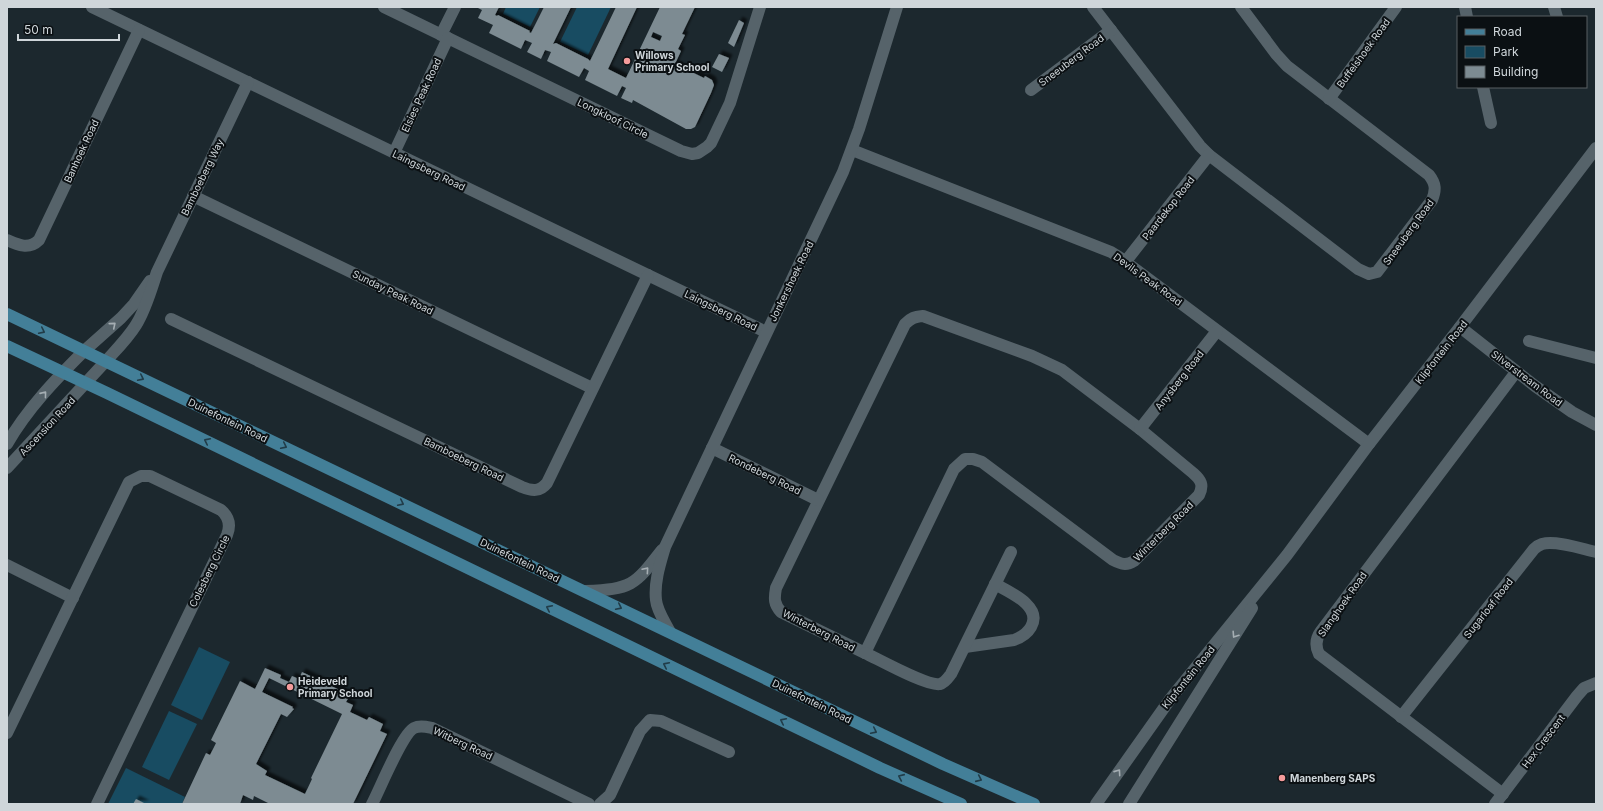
<svg xmlns="http://www.w3.org/2000/svg" width="1603" height="811" font-family="Inter,sans-serif">
<style>
.green{fill:#184c62}
.building{fill:#7d8b92;fill-rule:evenodd;filter:url(#shadow)}
.lines{fill:none;stroke-linecap:round;stroke-linejoin:round}
.street{stroke:#56636a;stroke-width:12}
.secondary{stroke:#56636a;stroke-width:12}
.primary{stroke:#437f98;stroke-width:12}
.oneway{stroke:#a5aeb3}
.oneway2{stroke:#213c48}
.poi-dot{fill:#f59b9b;stroke:#0b1013;stroke-width:1.5}
.labels{text-anchor:middle;dominant-baseline:central;stroke-width:4;stroke-linejoin:round;paint-order:stroke}
.street-label{font-size:10px;fill:#cfd6da;stroke:#0b1013}
.poi-label{font-size:10px;font-weight:bold;fill:#cfd6da;stroke:#0b1013;text-anchor:start}
</style>
<defs>
<filter id="shadow"><feDropShadow dx="3.5" dy="-3.5" stdDeviation="1" flood-color="#0009"/></filter>
</defs>
<rect width="100%" height="100%" fill="#1c282e"/>
<!-- green -->
<g class="green">
<path d="M506 7H540L530 27 503 14Z"/>
<path d="M577 7H611L588 55 560 42Z"/>
<path d="M199 647 230 662 202 720 171 705Z"/>
<path d="M169 711 197 724 169 780 142 767Z"/>
<path d="M126 768 185 797 182 804H108Z"/>
</g>
<!-- building -->
<g class="building">
<path d="M476 7H499L495 15 497 16 498 15 530 31 529 32 531 33 544 7H571L553 44 556 43 588 59 590 61 616 7H637L608 69 626 78 660 7H695L682 34 685 35 678 49 681 51 675 64 704 78 705 76 712 80 714 85 711 93 695 127 691 129H686L633 100 632 103 621 98 626 88 622 86 617 96 585 80 589 71 584 68 579 77 547 61 551 52 545 50 541 59 527 52 532 43 525 40 521 49 489 33 493 25 478 18 482 10ZM653 32 662 36 660 41 651 37Z"/>
<path d="M739 20 744 23 734 47 728 43Z"/>
<path d="M719 54 729 58 722 72 712 67Z"/>
<path d="M265 668 281 675 280 678 289 682 292 676 299 679 302 672 350 695 346 702 353 705 350 712 367 720 369 717 383 724 380 731 387 734 353 804H270L254 796 253 800 243 795 240 804H182L206 753 210 755 216 743 211 740 240 681 255 689ZM269 678 342 714 311 778 312 779 305 794 265 775 267 771 256 764 281 714 287 717 294 709 292 708 293 707 262 692Z"/>
<path d="M136 799 146 804H133Z"/>
</g>
<g class="lines">
<!-- street -->
<g class="street">
<path d="M92 7 766 332"/>
<path d="M384 7 681 151 692 154 698 153 707 147 711 143 730 103 760 7"/>
<path d="M1093 7 1200 146 1209 155 1358 269 1369 274 1377 272 1432 200C1436 190 1436 184 1429 175L1287 66 1276 54 1241 7"/>
<path d="M1465 7 1467 17"/>
<path d="M1554 7 1557 17"/>
<path d="M441 35 455 7"/>
<path d="M1483 87 1491 123"/>
<path d="M1031 90 1111 30"/>
<path d="M1329 99 1396 7"/>
<path d="M852 150 1111 252 1119 257 1369 444"/>
<path d="M394 153 448 38"/>
<path d="M193 196 592 388"/>
<path d="M7 240C18 245 29 250 39 240L139 30"/>
<path d="M1126 261 1209 155"/>
<path d="M923 316 1032 356 1062 370 1140 429 1193 473C1201 480 1204 485 1199 495L1134 561C1126 566 1121 564 1113 560L982 462 973 459H965L954 469 865 653 781 612C774 604 774 599 776 588L905 324C911 318 914 317 923 316Z"/>
<path d="M171 319 522 487C532 491 540 492 547 483L648 275"/>
<path d="M1529 341 1596 358"/>
<path d="M84 351 121 318 134 304 150 281"/>
<path d="M106 361C116 350 128 338 136 325 146 309 151 290 157 272L248 82"/>
<path d="M1140 429 1217 331"/>
<path d="M712 448 818 500"/>
<path d="M7 565 73 598"/>
<path d="M585 591C632 589 634 586 662 550"/>
<path d="M670 632C665 622 657 611 656 600 654 582 660 564 665 547L843 172 859 129 897 7"/>
<path d="M965 647 1014 640C1022 637 1027 634 1031 627 1043 606 1009 592 995 584"/>
<path d="M865 653C878 659 928 687 940 684 945 683 948 678 951 674L1011 552"/>
<path d="M1401 717 1534 549C1536 547 1539 545 1542 544 1556 540 1582 549 1596 552"/>
<path d="M7 733 129 482 141 476H150L221 510C229 517 231 525 227 535L97 804"/>
<path d="M1503 794 1319 654C1315 646 1316 638 1321 631L1516 372"/>
<path d="M372 804C380 789 402 734 414 728 420 725 427 727 432 728L589 804"/>
<path d="M600 804 610 795 640 731 650 720 661 721 729 752"/>
<path d="M1495 804 1577 696 1584 688 1596 683"/>
</g>
<!-- secondary -->
<g class="secondary">
<path d="M1460 327 1535 386 1572 412 1596 425"/>
<path d="M7 444C27 409 56 379 84 351"/>
<path d="M7 468 106 361"/>
<path d="M1096 804 1171 698 1287 555 1369 444 1460 327 1596 148"/>
<path d="M1129 804 1252 608"/>
</g>
<!-- primary -->
<g class="primary">
<path d="M7 314 943 764 1034 804"/>
<path d="M7 346 107 393 880 768 961 804"/>
</g>
</g>
<!-- one-way arrows -->
<defs><path id="oneway-chevron" d="M-2-3.5L2.5 0L-2 3.5" fill="none" stroke-width="1.6" stroke-linecap="round" stroke-linejoin="round"/></defs>
<g class="oneway">
<use href="#oneway-chevron" transform="translate(113 325) rotate(-40)"/>
<use href="#oneway-chevron" transform="translate(44 394) rotate(-51)"/>
<use href="#oneway-chevron" transform="translate(646 570) rotate(-49)"/>
<use href="#oneway-chevron" transform="translate(1235 635) rotate(123)"/>
<use href="#oneway-chevron" transform="translate(1118 772) rotate(-55)"/>
</g>
<g class="oneway2">
<use href="#oneway-chevron" transform="translate(42 331) rotate(26)"/>
<use href="#oneway-chevron" transform="translate(141 378) rotate(26)"/>
<use href="#oneway-chevron" transform="translate(207 441) rotate(-154)"/>
<use href="#oneway-chevron" transform="translate(284 446) rotate(26)"/>
<use href="#oneway-chevron" transform="translate(401 503) rotate(26)"/>
<use href="#oneway-chevron" transform="translate(619 607) rotate(26)"/>
<use href="#oneway-chevron" transform="translate(549 608) rotate(-154)"/>
<use href="#oneway-chevron" transform="translate(666 665) rotate(-154)"/>
<use href="#oneway-chevron" transform="translate(783 721) rotate(-154)"/>
<use href="#oneway-chevron" transform="translate(874 731) rotate(26)"/>
<use href="#oneway-chevron" transform="translate(901 777) rotate(-156)"/>
<use href="#oneway-chevron" transform="translate(979 779) rotate(24)"/>
</g>
<!-- markers -->
<g class="poi-dot">
<circle cx="627" cy="61" r="4"/>
<circle cx="290" cy="687" r="4"/>
<circle cx="1282" cy="778" r="4"/>
</g>
<g class="labels">
<!-- street labels -->
<g class="street-label">
<text transform="translate(1363 53) rotate(-54)">Buffelshoek Road</text>
<text transform="translate(1071 60) rotate(-37)">Sneeuberg Road</text>
<text transform="translate(421 95) rotate(-65)">Elsies Peak Road</text>
<text transform="translate(613 118) rotate(26)">Longkloof Circle</text>
<text transform="translate(81 151) rotate(-65)">Banhoek Road</text>
<text transform="translate(429 170) rotate(26)">Laingsberg Road</text>
<text transform="translate(202 177) rotate(-64)">Bamboeberg Way</text>
<text transform="translate(1168 208) rotate(-52)">Paardekop Road</text>
<text transform="translate(1408 232) rotate(-54)">Sneeuberg Road</text>
<text transform="translate(1148 279) rotate(36)">Devils Peak Road</text>
<text transform="translate(791 281) rotate(-64)">Jonkershoek Road</text>
<text transform="translate(393 292) rotate(26)">Sunday Peak Road</text>
<text transform="translate(721 310) rotate(26)">Laingsberg Road</text>
<text transform="translate(1441 352) rotate(-52)">Klipfontein Road</text>
<text transform="translate(1527 378) rotate(37)">Silverstream Road</text>
<text transform="translate(1179 380) rotate(-52)">Anysberg Road</text>
<text transform="translate(228 420) rotate(26)">Duinefontein Road</text>
<text transform="translate(47 426) rotate(-47)">Ascension Road</text>
<text transform="translate(464 459) rotate(26)">Bamboeberg Road</text>
<text transform="translate(765 474) rotate(26)">Rondeberg Road</text>
<text transform="translate(1163 531) rotate(-45)">Winterberg Road</text>
<text transform="translate(520 560) rotate(26)">Duinefontein Road</text>
<text transform="translate(209 571) rotate(-64)">Colesberg Circle</text>
<text transform="translate(1342 604) rotate(-55)">Slanghoek Road</text>
<text transform="translate(1488 608) rotate(-52)">Sugarloaf Road</text>
<text transform="translate(819 630) rotate(27)">Winterberg Road</text>
<text transform="translate(1188 677) rotate(-51)">Klipfontein Road</text>
<text transform="translate(812 701) rotate(26)">Duinefontein Road</text>
<text transform="translate(1543 741) rotate(-53)">Hex Crescent</text>
<text transform="translate(463 743) rotate(25)">Witberg Road</text>
</g>
<!-- poi labels -->
<g class="poi-label">
<text x="635" y="55">Willows<tspan x="635" dy="12">Primary School</tspan></text>
<text x="298" y="681">Heideveld<tspan x="298" dy="12">Primary School</tspan></text>
<text x="1290" y="778">Manenberg SAPS</text>
</g>
</g>
<!-- border -->
<rect width="1603" height="811" fill="none" stroke="#cfd6da" stroke-width="16"/>
<!-- legend -->
<rect x="1457" y="16" width="130" height="72" fill="#0b1013" stroke="#595f63"/>
<rect x="1465" y="29" width="20" height="6" fill="#437f98" stroke="#595f63"/>
<text x="1493" y="36" font-size="12" fill="#cfd6da">Road</text>
<rect x="1465" y="46" width="20" height="12" fill="#184c62" stroke="#595f63"/>
<text x="1493" y="56" font-size="12" fill="#cfd6da">Park</text>
<rect x="1465" y="66" width="20" height="12" fill="#7d8b92" stroke="#595f63"/>
<text x="1493" y="76" font-size="12" fill="#cfd6da">Building</text>
<!-- scale -->
<path d="M18 34v6h101v-6" fill="none" stroke="#cfd6da" stroke-width="2"/>
<text x="24" y="34" font-size="12" fill="#cfd6da" stroke="#0b1013" stroke-width="3" paint-order="stroke">50 m</text>
</svg>
